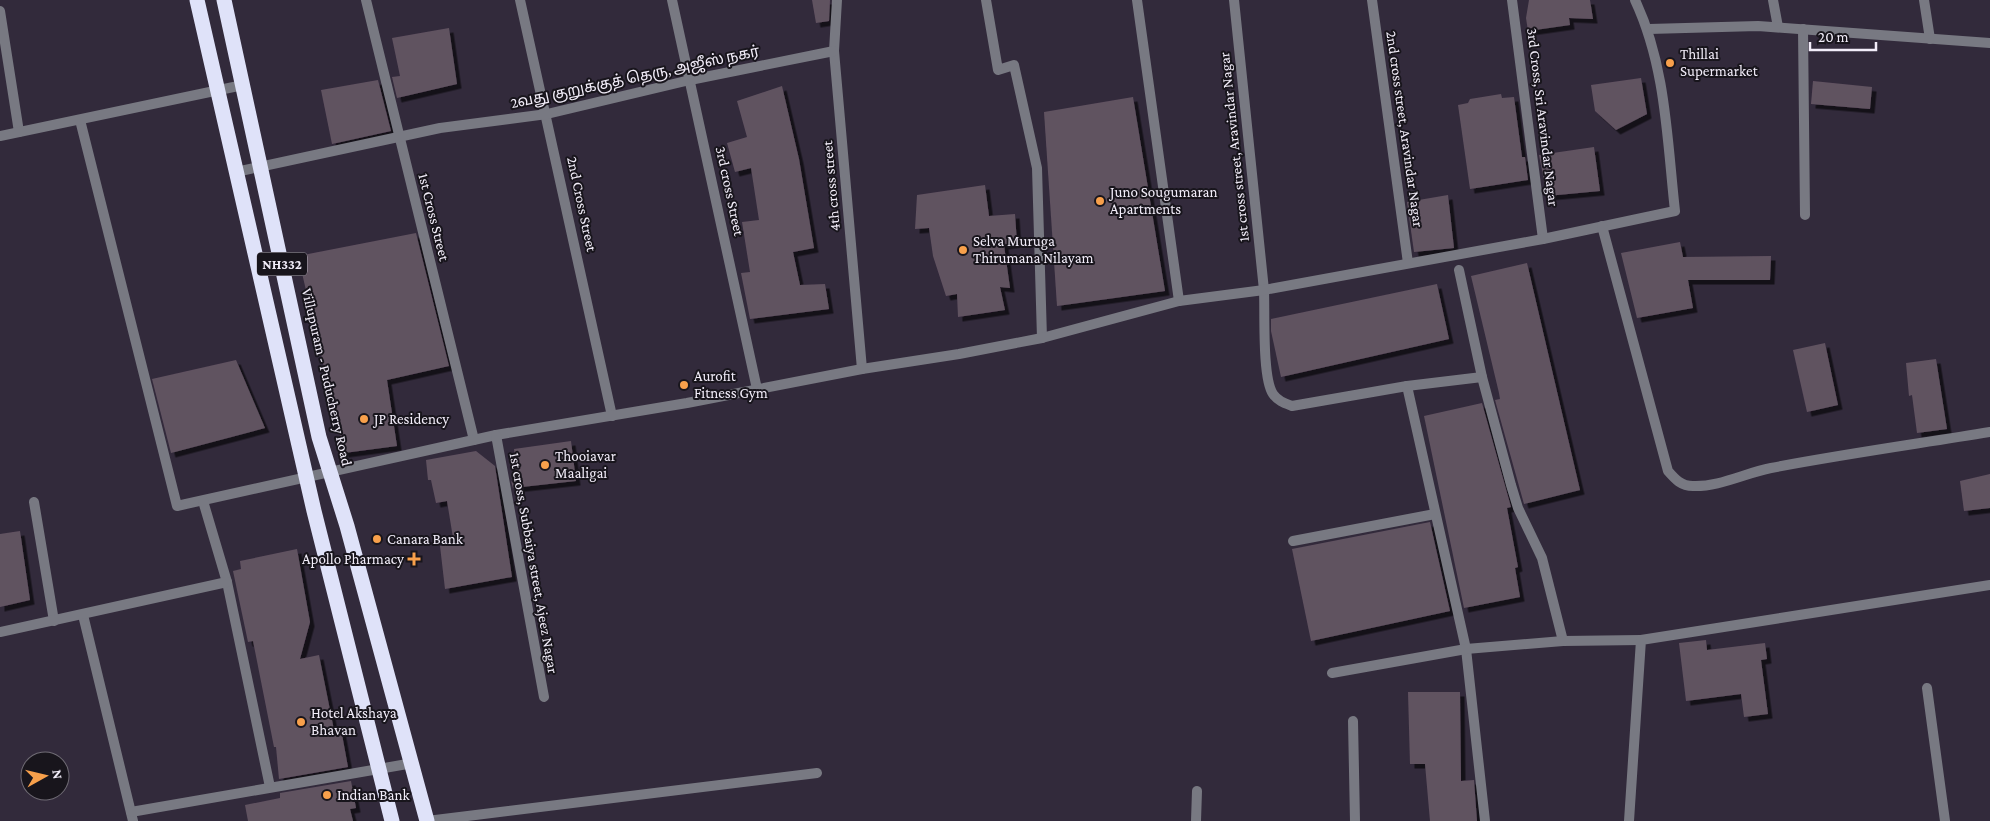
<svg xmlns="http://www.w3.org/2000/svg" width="1990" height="821" font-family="'Crimson Pro','Noto Sans Tamil',serif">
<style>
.building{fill:#615261;filter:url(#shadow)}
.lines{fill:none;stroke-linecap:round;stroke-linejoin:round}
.lane{stroke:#787982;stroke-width:10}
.street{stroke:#787982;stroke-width:10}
.highway{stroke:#dfe2f9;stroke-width:15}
.poi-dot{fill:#f8a04b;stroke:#18151c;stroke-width:2}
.labels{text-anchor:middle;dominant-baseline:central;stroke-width:4;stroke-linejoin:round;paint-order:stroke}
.shield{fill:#18151c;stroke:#b1acb7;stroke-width:1}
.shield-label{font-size:14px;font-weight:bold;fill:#f2edf9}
.poi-label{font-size:15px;fill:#f2edf9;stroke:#18151c;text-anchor:start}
.street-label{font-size:15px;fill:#f2edf9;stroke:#18151c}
</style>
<defs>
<filter id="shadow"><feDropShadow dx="4.5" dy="4.5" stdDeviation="0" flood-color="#0009"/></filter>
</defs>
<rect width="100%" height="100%" fill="#322a3b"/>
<!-- building -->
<g class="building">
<path d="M812 0H830L829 21 816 23Z"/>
<path d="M1529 0H1590L1593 19 1569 18 1570 25 1528 31 1526 18Z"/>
<path d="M449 28 457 84 397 98 392 77 400 76 392 38Z"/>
<path d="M1641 78 1647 114 1616 130 1595 111 1591 85Z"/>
<path d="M378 80 391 131 332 144 321 90Z"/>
<path d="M1813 81 1872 87 1870 109 1811 104Z"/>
<path d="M782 86 799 159 814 248 793 252 800 285 825 284 829 309 750 319 741 273 750 272 742 222 759 220 751 168 735 172 727 143 747 137 737 101Z"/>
<path d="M1501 94 1502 98 1514 97 1522 157H1525L1528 180 1470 189 1458 105 1468 103 1470 99Z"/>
<path d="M1133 97 1165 291 1057 306 1044 112Z"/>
<path d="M1594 147 1600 191 1547 196 1539 155Z"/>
<path d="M985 185 989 216 1015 214 1017 243 1004 245 1010 288 1000 287 1005 310 958 317 957 294 946 296 933 256 929 228 915 229 917 195Z"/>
<path d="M1448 195 1454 248 1414 252 1407 202Z"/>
<path d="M416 233 449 366 387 380 397 446 344 453 298 256Z"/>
<path d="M1680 242 1683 257 1771 256 1770 280H1688L1693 308 1637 318 1621 253Z"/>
<path d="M1527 263 1580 490 1524 504 1495 400 1500 399 1499 393 1471 276Z"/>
<path d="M1437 284 1449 339 1281 377 1271 331V319Z"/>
<path d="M1825 343 1838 405 1807 412 1793 350Z"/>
<path d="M1936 359 1947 429 1917 433 1912 395 1909 396 1906 363Z"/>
<path d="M236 360 265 428 171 453 152 379Z"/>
<path d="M1482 403 1511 507 1507 508 1518 567 1515 568 1520 597 1464 608 1424 416Z"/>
<path d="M571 441 576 481 513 488 511 481 519 488 514 449Z"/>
<path d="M476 451 495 466 512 577 445 589 440 546 454 544 447 501 436 503 431 480H428L426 460Z"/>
<path d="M1990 474V508L1964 511 1960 481Z"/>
<path d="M1430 522 1450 611 1311 641 1292 549Z"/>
<path d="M20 531 30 600 0 607V534Z"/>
<path d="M297 549 310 622 300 659 319 655 334 730 341 729 348 767 279 779 276 747H274L253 641 248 642 233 571 241 569 240 561Z"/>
<path d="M1706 640 1707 650 1765 643 1767 659 1761 660 1768 714 1744 717 1741 694 1686 701 1679 643Z"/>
<path d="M1408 692H1460L1461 781 1474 780 1477 821H1430L1425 764H1410Z"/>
<path d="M351 781 356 808 350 809 353 821H248L245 805 280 798V793Z"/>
</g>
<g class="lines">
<!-- lane -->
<g class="lane">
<path d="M1459 270 1482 377 1511 485 1518 508 1542 558 1563 641"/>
<path d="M1264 290C1265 312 1262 378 1273 394 1278 401 1284 403 1292 406L1407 386 1482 377"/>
<path d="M1407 386 1466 649"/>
<path d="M1293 541 1435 514"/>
<path d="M1196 821 1197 791"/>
</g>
<!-- street -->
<g class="street">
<path d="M366 0 474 440"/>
<path d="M520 0 612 416"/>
<path d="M672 0 757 389"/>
<path d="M837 0 834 51 862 369"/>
<path d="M986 0 998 70 1014 65 1037 168 1042 338"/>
<path d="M1137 0 1179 301"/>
<path d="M1234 0 1264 290"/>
<path d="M1372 0 1408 263"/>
<path d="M1512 0 1543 239"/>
<path d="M1773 0 1778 27"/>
<path d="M1924 0 1930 39"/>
<path d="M0 11 19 132"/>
<path d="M1649 29 1758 26 1990 43"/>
<path d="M1803 29 1805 215"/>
<path d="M80 120 177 506 496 435 687 403 862 369 959 354 1042 338 1179 301 1264 290 1543 239 1675 211C1667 139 1666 66 1635 0"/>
<path d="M0 136 243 85"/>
<path d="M236 172 440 128 547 114 690 80 834 51"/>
<path d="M1602 226 1668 471C1675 479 1681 486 1693 486 1719 487 1745 473 1771 468 1844 454 1917 444 1990 432"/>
<path d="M496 435 544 697"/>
<path d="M203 501 227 582 270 787"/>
<path d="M34 502 54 621"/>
<path d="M83 615 133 821"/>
<path d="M0 632 227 582"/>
<path d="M1466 649 1485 821"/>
<path d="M1332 673 1466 649 1563 641 1641 640"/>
<path d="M1927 688 1945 821"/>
<path d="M1353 721 1355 821"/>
<path d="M131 812 413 763"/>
<path d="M427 821 817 773"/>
<path d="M1629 821 1641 640 1990 585"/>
</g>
<!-- highway -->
<g class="highway">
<path d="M197 0 314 511 392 821"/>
<path d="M224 0 319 437 347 526 427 821"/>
</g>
</g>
<!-- markers -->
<g class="poi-dot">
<circle cx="1670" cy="63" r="5"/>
<circle cx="1100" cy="201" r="5"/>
<circle cx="963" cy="250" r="5"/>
<circle cx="684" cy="385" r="5"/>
<circle cx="364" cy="419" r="5"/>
<circle cx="545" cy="465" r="5"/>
<circle cx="377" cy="539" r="5"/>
<path d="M411.5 551.5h5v5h5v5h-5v5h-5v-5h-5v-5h5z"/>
<circle cx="301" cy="722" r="5"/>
<circle cx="327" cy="795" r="5"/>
</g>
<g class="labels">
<!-- shield labels -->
<rect class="shield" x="257" y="252.5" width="50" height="23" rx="4"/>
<g class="shield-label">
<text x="282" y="264">NH332</text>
</g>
<!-- poi labels -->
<g class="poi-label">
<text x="1680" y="54">Thillai<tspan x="1680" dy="17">Supermarket</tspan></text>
<text x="1110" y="192">Juno Sougumaran<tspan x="1110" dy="17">Apartments</tspan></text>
<text x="973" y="241">Selva Muruga<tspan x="973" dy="17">Thirumana Nilayam</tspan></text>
<text x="694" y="376">Aurofit<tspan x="694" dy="17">Fitness Gym</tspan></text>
<text x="374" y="419">JP Residency</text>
<text x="555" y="456">Thooiavar<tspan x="555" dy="17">Maaligai</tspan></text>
<text x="387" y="539">Canara Bank</text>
<text x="404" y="559" text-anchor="end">Apollo Pharmacy</text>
<text x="311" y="713">Hotel Akshaya<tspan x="311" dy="17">Bhavan</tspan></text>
<text x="337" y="795">Indian Bank</text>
</g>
<!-- street labels -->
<g class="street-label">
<text transform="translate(635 77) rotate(-12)">2வது குறுக்குத் தெரு, அஜீஸ் நகர்</text>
<text transform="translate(1543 117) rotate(83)">3rd Cross, Sri Aravindar Nagar</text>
<text transform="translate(1405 129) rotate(82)">2nd cross street, Aravindar Nagar</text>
<text transform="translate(1234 147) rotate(-96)">1st cross street, Aravindar Nagar</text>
<text transform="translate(831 186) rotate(-95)">4th cross street</text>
<text transform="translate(730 191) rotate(78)">3rd cross Street</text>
<text transform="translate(582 204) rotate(78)">2nd Cross Street</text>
<text transform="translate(434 217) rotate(76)">1st Cross Street</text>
<text transform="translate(327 377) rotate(77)">Villupuram - Puducherry Road</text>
<text transform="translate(534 563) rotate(80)">1st cross, Subbaiya street, Ajeez Nagar</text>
</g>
</g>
<!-- north arrow -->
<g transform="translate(45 776) rotate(82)"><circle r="24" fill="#18151c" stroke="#6f6b74"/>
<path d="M0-4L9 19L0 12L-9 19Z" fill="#f8a04b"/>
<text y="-8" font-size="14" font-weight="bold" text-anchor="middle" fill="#f2edf9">N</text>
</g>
<!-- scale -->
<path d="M1810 42v8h66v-8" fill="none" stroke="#f2edf9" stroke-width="2.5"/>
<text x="1818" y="42" font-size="15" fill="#f2edf9" stroke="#18151c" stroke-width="4" paint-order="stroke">20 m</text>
</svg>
